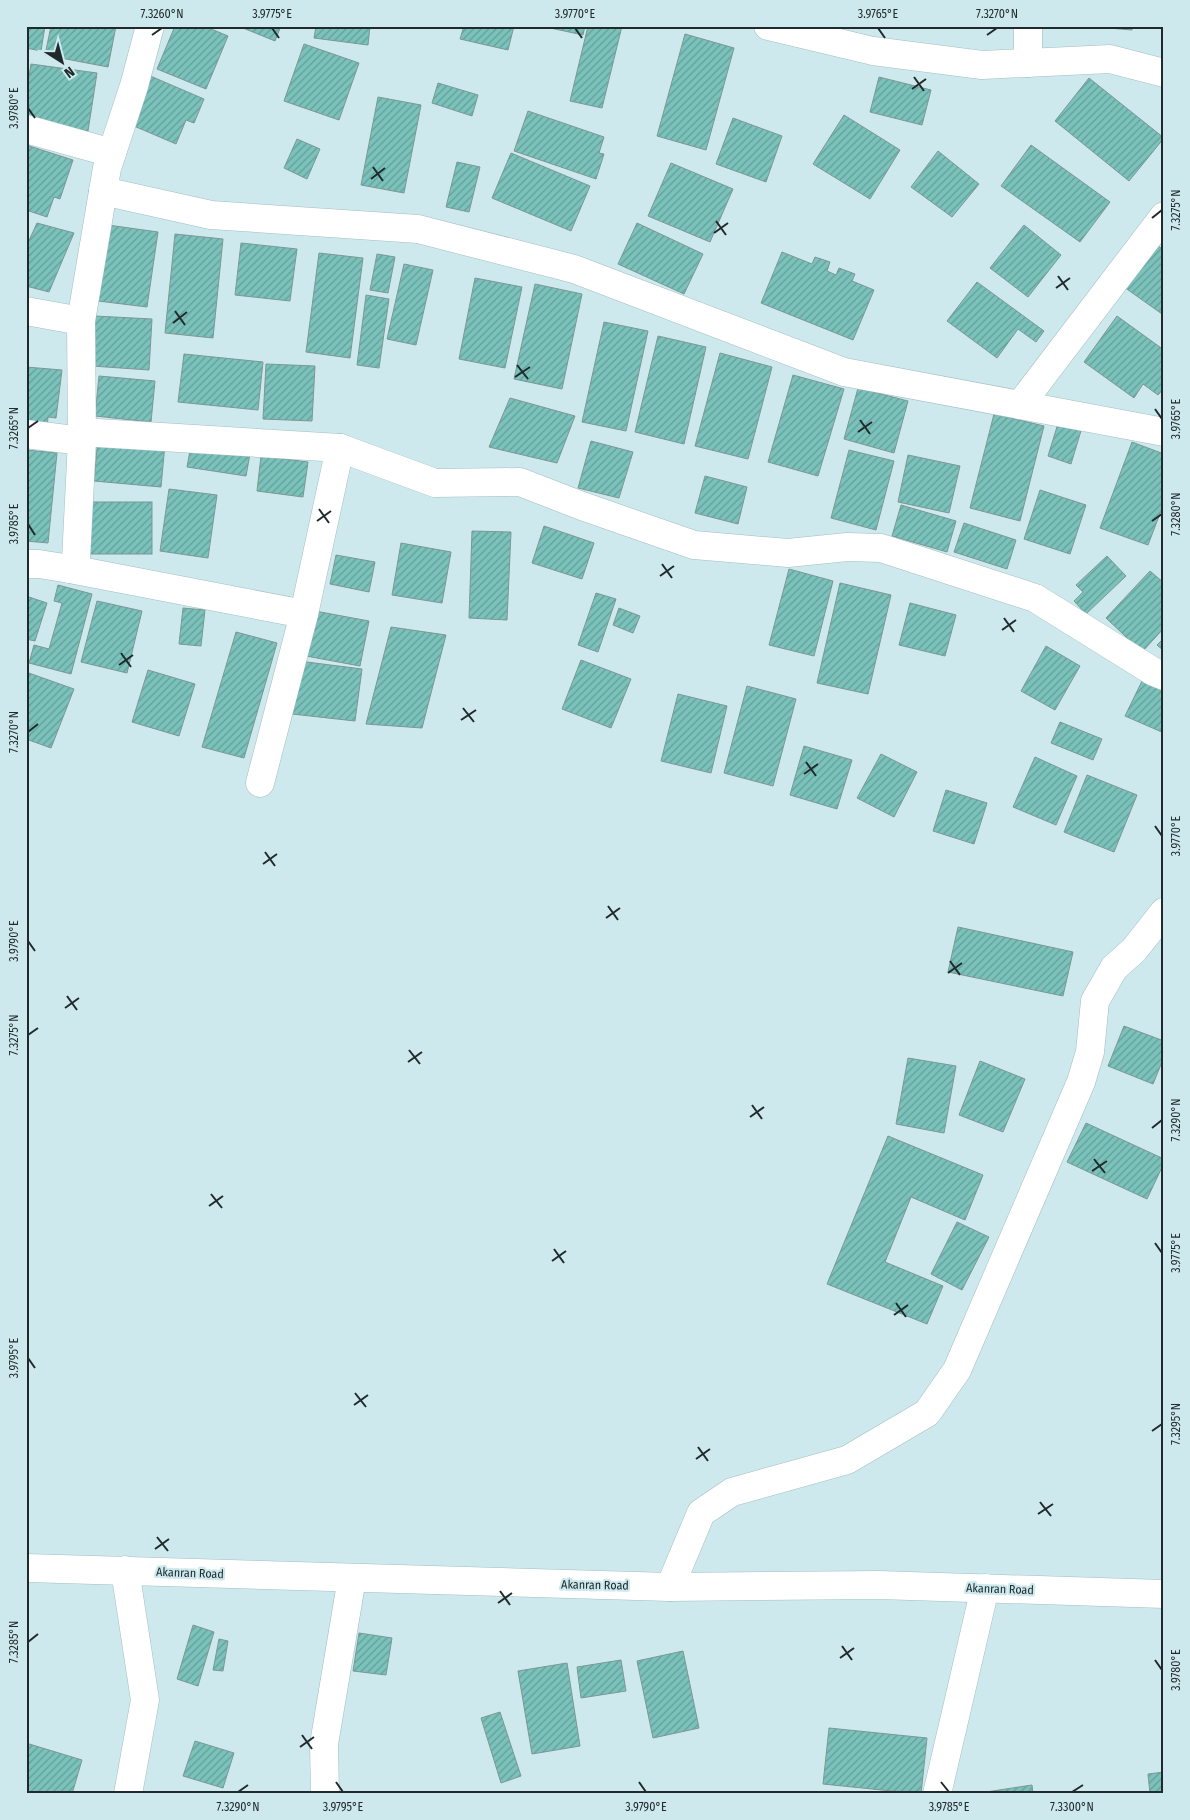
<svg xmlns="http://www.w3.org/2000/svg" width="1190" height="1820" font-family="'Fira Sans Condensed',sans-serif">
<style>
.building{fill:url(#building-hatch);stroke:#7d9794}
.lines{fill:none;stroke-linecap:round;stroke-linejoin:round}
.minor-casing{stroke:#a3bec2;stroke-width:29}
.major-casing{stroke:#a3bec2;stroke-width:29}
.minor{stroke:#fff;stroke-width:28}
.major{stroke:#fff;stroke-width:28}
.ticks{fill:none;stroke:#202a2c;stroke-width:2}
.labels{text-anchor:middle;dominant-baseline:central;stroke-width:4.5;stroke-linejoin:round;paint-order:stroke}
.street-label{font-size:12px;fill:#202a2c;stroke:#cde9ed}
.neatline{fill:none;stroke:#202a2c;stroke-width:2}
.ticks-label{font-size:12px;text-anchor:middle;fill:#202a2c}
</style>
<defs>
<pattern id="building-hatch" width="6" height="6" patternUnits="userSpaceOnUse" patternTransform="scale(1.25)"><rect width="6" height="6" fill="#7ac2bb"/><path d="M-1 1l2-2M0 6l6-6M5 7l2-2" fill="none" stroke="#649e98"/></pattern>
</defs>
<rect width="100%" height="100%" fill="#cde9ed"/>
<!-- building -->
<g class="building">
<path d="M26 26H45L41 51 26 48Z"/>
<path d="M51 26H116L108 67 45 55Z"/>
<path d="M175 26H204L228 36 206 89 157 69Z"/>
<path d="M238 26H281L275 41Z"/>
<path d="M316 26H370L368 45 314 38Z"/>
<path d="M464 26H514L508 50 460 39Z"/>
<path d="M541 26H585L583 35Z"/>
<path d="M588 26H622L602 108 570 101Z"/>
<path d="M1085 26H1132V30Z"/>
<path d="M685 34 734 48 706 150 657 136Z"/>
<path d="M304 44 359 63 339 120 284 101Z"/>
<path d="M31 64 97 73 88 131 26 122V95Z"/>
<path d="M148 75 204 99 194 123 186 120 176 144 127 123Z"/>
<path d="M879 77 931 90 922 125 870 112Z"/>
<path d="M1089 78 1164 138 1129 181 1055 121Z"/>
<path d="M438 83 478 95 472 116 432 103Z"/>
<path d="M378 97 421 105 404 193 361 185Z"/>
<path d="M528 111 604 137 599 153 604 154 596 179 514 151Z"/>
<path d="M844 115 900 150 870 199 813 164Z"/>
<path d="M733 118 782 136 766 182 716 164Z"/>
<path d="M297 139 320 149 307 179 284 168Z"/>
<path d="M26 145 73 160 60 199 54 197 47 217 26 210Z"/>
<path d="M1031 145 1110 202 1080 242 1001 186Z"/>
<path d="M938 151 979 184 952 217 911 187Z"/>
<path d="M511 153 590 186 571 231 492 198Z"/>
<path d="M457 162 480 167 469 212 446 207Z"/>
<path d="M671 163 733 189 710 242 648 216Z"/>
<path d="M37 223 74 233 49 292 26 286V247Z"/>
<path d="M637 223 703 254 684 294 618 264Z"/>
<path d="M108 225 158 232 147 307 98 301Z"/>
<path d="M1024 225 1061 255 1028 297 990 268Z"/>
<path d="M175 234 223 239 213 338 165 333Z"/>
<path d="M241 243 297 249 290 301 235 295Z"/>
<path d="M1155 244 1164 250V311L1162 314 1124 287Z"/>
<path d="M782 252 812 264 815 257 830 262 827 271 836 275 839 268 855 274 852 281 874 290 853 340 761 303Z"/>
<path d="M319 253 363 258 350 358 306 352Z"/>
<path d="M377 254 395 257 388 293 370 290Z"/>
<path d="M404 264 433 270 416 345 387 339Z"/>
<path d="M475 278 522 287 505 368 459 359Z"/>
<path d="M977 282 1044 331 1036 342 1018 329 997 358 947 321Z"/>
<path d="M535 284 582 294 562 389 514 379Z"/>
<path d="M366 295 389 299 379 368 357 365Z"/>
<path d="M95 316 152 319 149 370 92 366Z"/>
<path d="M1117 316 1164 350V388L1158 395 1143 384 1134 398 1084 362Z"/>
<path d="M604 322 648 331 626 431 582 422Z"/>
<path d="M658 336 706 347 684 444 635 432Z"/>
<path d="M720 353 772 367 748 459 695 446Z"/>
<path d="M184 354 263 362 258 410 178 402Z"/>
<path d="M266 364 315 366 312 421 263 419Z"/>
<path d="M26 367 62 370 56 418 48 417 47 429 26 427Z"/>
<path d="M793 375 844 389 818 476 768 462Z"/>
<path d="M99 376 155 381 151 422 95 416Z"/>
<path d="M858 388 908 401 894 453 844 439Z"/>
<path d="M510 398 575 416 557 463 489 447Z"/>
<path d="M994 414 1044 426 1020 521 970 508Z"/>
<path d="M1060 417 1083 424 1071 464 1048 456Z"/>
<path d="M98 438 165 444 161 487 94 481Z"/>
<path d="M591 441 633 452 619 498 578 488Z"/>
<path d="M1132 442 1164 454V503L1148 545 1100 528Z"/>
<path d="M191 445 250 454 246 476 187 467Z"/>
<path d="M26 450 57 453 48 543 26 541Z"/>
<path d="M849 450 894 461 876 530 831 518Z"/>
<path d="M908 455 960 466 949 513 898 502Z"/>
<path d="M261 456 308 462 303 497 257 491Z"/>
<path d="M705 476 747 487 738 524 695 513Z"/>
<path d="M169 489 217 495 208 558 160 551Z"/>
<path d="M1040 490 1086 505 1070 554 1024 539Z"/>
<rect x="86" y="502" width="66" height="52"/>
<path d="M901 505 956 521 947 552 892 536Z"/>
<path d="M964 523 1016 540 1007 569 954 552Z"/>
<path d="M544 526 594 543 582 579 532 563Z"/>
<path d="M472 531 511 532 507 620 469 618Z"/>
<path d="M401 543 451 552 442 603 392 595Z"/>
<path d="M336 555 375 562 369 592 330 584Z"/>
<path d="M1107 556 1126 576 1086 614 1074 601 1083 592 1076 585Z"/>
<path d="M789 569 833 581 814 656 769 645Z"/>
<path d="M1150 571 1164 583V628L1142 652 1106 618Z"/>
<path d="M840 583 891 595 868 694 817 683Z"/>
<path d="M58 585 92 594 71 674 29 663 34 645 49 649 62 603 54 601Z"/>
<path d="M596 593 616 599 598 652 578 645Z"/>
<path d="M26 596 47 603 35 641 26 639Z"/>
<path d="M97 601 142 611 127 673 81 662Z"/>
<path d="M910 603 956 615 945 656 899 645Z"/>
<path d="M183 608 205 610 201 646 179 644Z"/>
<path d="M619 608 640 616 633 633 613 625Z"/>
<path d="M315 611 369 621 360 666 306 656Z"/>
<path d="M391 627 446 635 422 728 366 724Z"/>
<path d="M236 632 277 643 244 758 202 747Z"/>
<path d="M1164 638V651L1157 645Z"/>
<path d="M1046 646 1080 666 1055 710 1021 691Z"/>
<path d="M581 660 631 679 611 728 562 709Z"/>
<path d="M299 661 362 669 355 721 292 714Z"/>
<path d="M148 670 195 684 179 736 132 722Z"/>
<path d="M26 672 74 689 51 748 26 739Z"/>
<path d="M1143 679 1164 689V733L1125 716Z"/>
<path d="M747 686 796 699 773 786 724 773Z"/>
<path d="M678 694 727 706 711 773 661 761Z"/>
<path d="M1060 722 1102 739 1093 760 1051 743Z"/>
<path d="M804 746 852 760 837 809 790 795Z"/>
<path d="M881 754 917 772 894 817 857 798Z"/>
<path d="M1035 757 1077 776 1056 825 1013 807Z"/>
<path d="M1087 775 1137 795 1114 852 1064 832Z"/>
<path d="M946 790 987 803 974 844 933 831Z"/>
<path d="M958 927 1073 952 1063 996 948 972Z"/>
<path d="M1124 1026 1164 1041V1057L1153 1084 1108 1066Z"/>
<path d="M908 1058 956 1066 944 1133 896 1124Z"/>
<path d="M980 1061 1025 1079 1003 1132 959 1115Z"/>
<path d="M1086 1123 1164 1159V1163L1147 1199 1067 1162Z"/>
<path d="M888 1136 983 1175 965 1220 911 1197 885 1262 943 1286 927 1324 827 1284Z"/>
<path d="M957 1222 989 1237 962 1290 931 1274Z"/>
<path d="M193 1625 214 1632 198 1686 177 1679Z"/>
<path d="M359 1633 392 1638 386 1675 353 1671Z"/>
<path d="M219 1639 228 1641 223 1671 213 1670Z"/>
<path d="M683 1651 699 1728 653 1738 637 1661Z"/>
<path d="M621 1660 626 1691 581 1698 577 1667Z"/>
<path d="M567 1663 580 1746 532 1754 518 1671Z"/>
<path d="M500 1712 521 1776 501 1783 481 1718Z"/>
<path d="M829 1728 927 1738 921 1794 823 1784Z"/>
<path d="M195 1741 234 1753 223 1788 183 1776Z"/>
<path d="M26 1743 82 1760 72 1794H26Z"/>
<path d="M1164 1772V1794H1150L1148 1774Z"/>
<path d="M1032 1785 1033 1794H973Z"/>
</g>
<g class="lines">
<defs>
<g id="minor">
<path d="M768 26 873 51 982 65 1110 59 1164 73"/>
<path d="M1028 26V63"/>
<path d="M26 129 112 153"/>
<path d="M103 191 211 215 418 229 574 269 844 372 1164 432"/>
<path d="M26 311 81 321"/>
<path d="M1020 405 1164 216"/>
<path d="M81 432 340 448 435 483 520 482 582 506 694 545 788 553 847 547 881 548 1035 598 1154 672 1164 676"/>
<path d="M26 434 82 441"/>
<path d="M26 564H39L70 569 304 614"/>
<path d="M70 569 76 560 82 441 81 321 107 168 134 86 150 26"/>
<path d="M260 783 304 614 340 448"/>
<path d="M125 1570 145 1700 128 1794"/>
<path d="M670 1587 701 1513 732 1492 847 1460 927 1413 957 1370 1081 1082 1090 1052 1095 1001 1114 968 1134 950 1164 912"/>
<path d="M325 1794 324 1744 352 1578"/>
<path d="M937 1794 985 1588"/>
</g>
<path id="major" d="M26 1568 670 1587 879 1585 1164 1594"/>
</defs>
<!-- minor casing -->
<use href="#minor" class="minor-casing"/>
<!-- major casing -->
<use href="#major" class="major-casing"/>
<!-- minor -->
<use href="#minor" class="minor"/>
<!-- major -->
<use href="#major" class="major"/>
</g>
<!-- ticks -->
<path class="ticks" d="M272 28 279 38M575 28 582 38M878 28 885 38M152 35 162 28M987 35 997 28M914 77 924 91M912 89 926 79M28 108 35 118M373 167 383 181M371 179 385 168M1152 218 1162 210M716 221 726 235M714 233 728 223M1058 276 1068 290M1056 288 1070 278M175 311 185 325M173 323 187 312M517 365 528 379M515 377 530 367M1155 409 1162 419M860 420 870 434M28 428 38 421M858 432 872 422M319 509 329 523M317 521 331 511M1152 521 1162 514M28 524 35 535M662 564 672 578M660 576 674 566M1004 618 1014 632M1002 630 1016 620M121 653 131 667M119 665 133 655M463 708 474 722M461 720 476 710M28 732 38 724M806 762 816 776M804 774 818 764M1155 826 1162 836M265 852 275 866M263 864 277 854M608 906 618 920M606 918 620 908M28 941 35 951M950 961 960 975M948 973 962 963M67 996 77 1010M65 1008 79 998M28 1035 38 1028M409 1050 420 1064M408 1062 422 1052M752 1105 762 1119M750 1117 764 1107M1152 1128 1162 1120M1094 1159 1105 1173M1092 1171 1107 1161M211 1194 222 1208M209 1206 223 1196M1155 1243 1162 1253M554 1249 564 1263M552 1261 566 1251M896 1303 906 1317M894 1315 908 1305M28 1358 35 1368M355 1393 366 1407M354 1405 368 1395M1152 1431 1162 1424M698 1447 708 1461M696 1459 710 1449M1040 1502 1051 1516M1038 1514 1053 1504M157 1537 168 1551M155 1549 169 1539M500 1591 510 1605M498 1603 512 1593M28 1642 38 1634M842 1646 852 1660M840 1658 854 1648M1155 1660 1162 1670M302 1735 312 1749M300 1747 314 1737M336 1782 343 1792M639 1782 646 1792M941 1782 949 1792M238 1792 248 1785M1072 1792 1083 1785"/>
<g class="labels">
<!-- street labels -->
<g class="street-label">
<text transform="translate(190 1573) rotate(2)">Akanran Road</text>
<text transform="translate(595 1585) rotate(1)">Akanran Road</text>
<text transform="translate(1000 1589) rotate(2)">Akanran Road</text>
</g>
</g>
<!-- border -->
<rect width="1190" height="1820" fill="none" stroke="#cde9ed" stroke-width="55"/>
<!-- north arrow -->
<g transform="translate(62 62) rotate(144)" stroke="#cde9ed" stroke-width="4" paint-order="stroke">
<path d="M0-4L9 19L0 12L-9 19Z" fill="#202a2c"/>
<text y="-8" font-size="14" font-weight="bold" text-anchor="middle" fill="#202a2c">N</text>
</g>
<rect x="28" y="28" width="1134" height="1764" class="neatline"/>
<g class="ticks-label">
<text x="162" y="18">7.3260°N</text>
<text x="272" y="18">3.9775°E</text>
<text x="575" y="18">3.9770°E</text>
<text x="878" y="18">3.9765°E</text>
<text x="997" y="18">7.3270°N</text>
<text transform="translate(14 108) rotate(-90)" y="4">3.9780°E</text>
<text transform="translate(1176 210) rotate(-90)" y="4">7.3275°N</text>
<text transform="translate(1176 419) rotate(-90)" y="4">3.9765°E</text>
<text transform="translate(14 428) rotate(-90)" y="4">7.3265°N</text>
<text transform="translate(1176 514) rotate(-90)" y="4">7.3280°N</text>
<text transform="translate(14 524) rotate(-90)" y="4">3.9785°E</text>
<text transform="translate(14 732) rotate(-90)" y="4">7.3270°N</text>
<text transform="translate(1176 836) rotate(-90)" y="4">3.9770°E</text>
<text transform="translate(14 941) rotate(-90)" y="4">3.9790°E</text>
<text transform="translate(14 1035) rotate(-90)" y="4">7.3275°N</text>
<text transform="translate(1176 1120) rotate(-90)" y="4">7.3290°N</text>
<text transform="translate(1176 1253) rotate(-90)" y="4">3.9775°E</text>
<text transform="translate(14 1358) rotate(-90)" y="4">3.9795°E</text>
<text transform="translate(1176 1424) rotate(-90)" y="4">7.3295°N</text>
<text transform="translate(14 1642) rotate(-90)" y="4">7.3285°N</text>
<text transform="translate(1176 1670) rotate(-90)" y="4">3.9780°E</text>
<text x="238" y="1811">7.3290°N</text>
<text x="343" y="1811">3.9795°E</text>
<text x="646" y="1811">3.9790°E</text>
<text x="949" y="1811">3.9785°E</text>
<text x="1072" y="1811">7.3300°N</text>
</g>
</svg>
